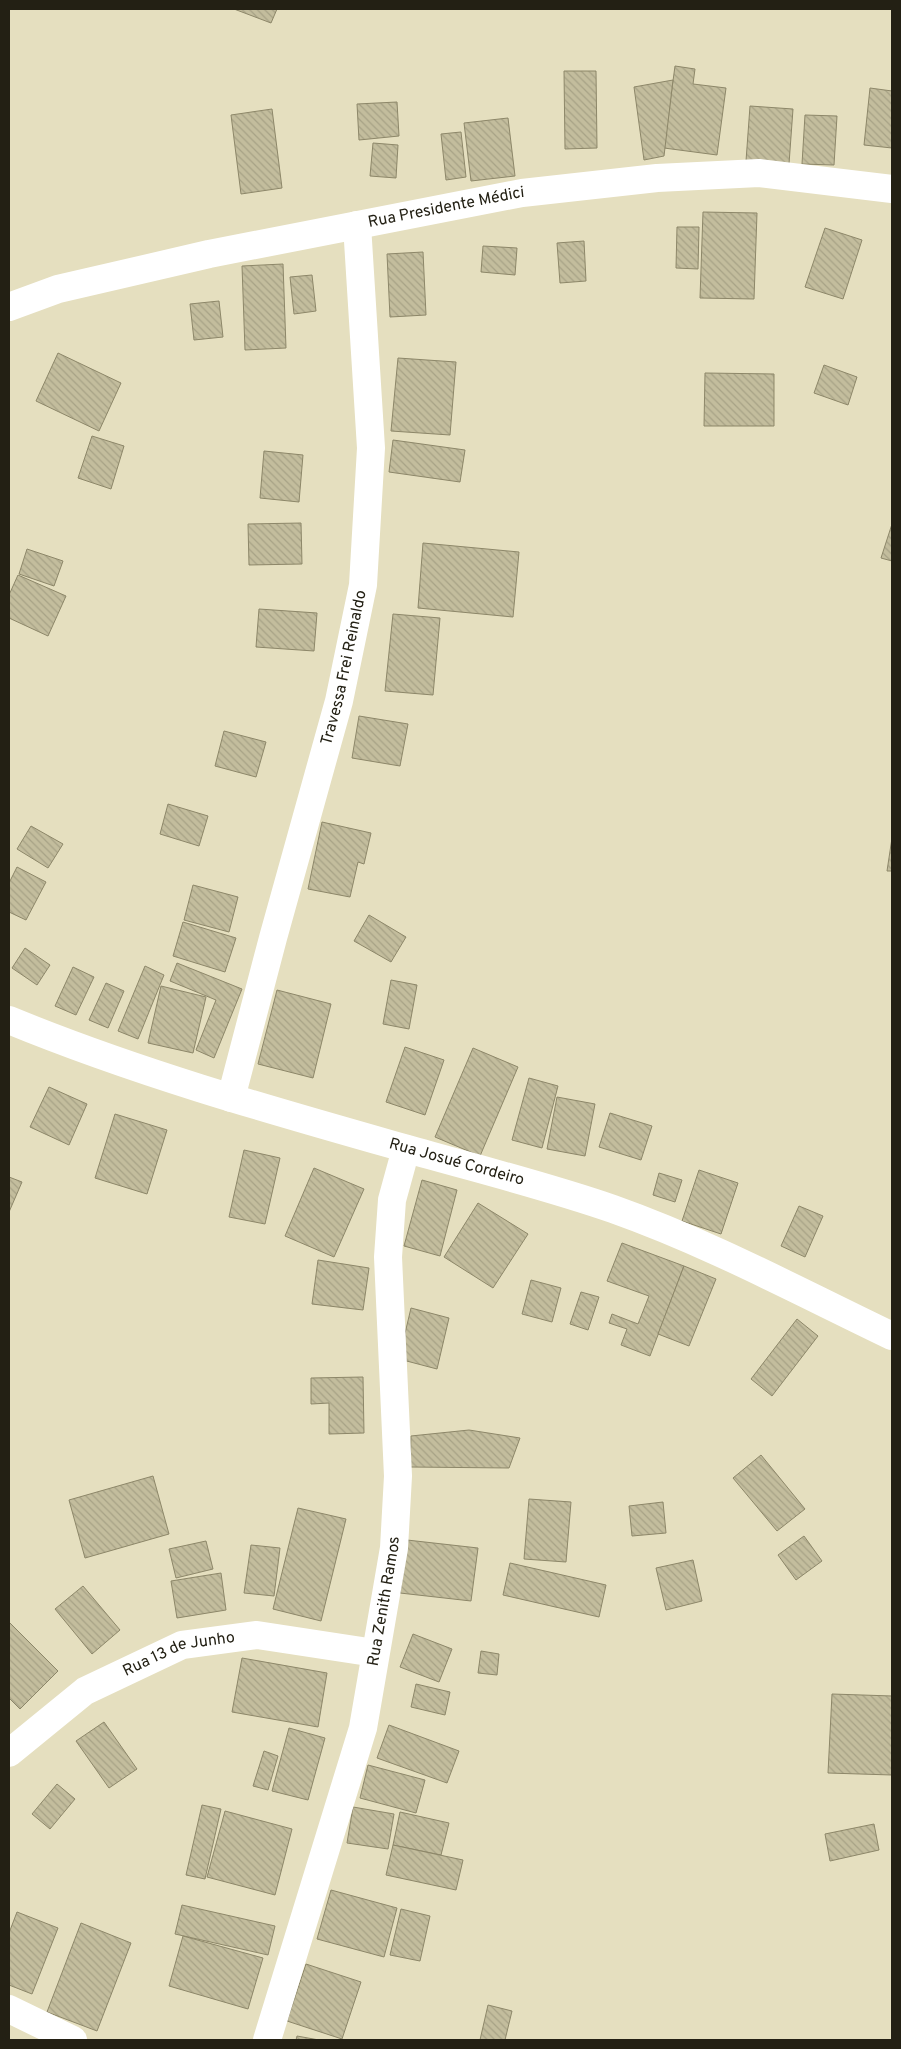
<svg xmlns="http://www.w3.org/2000/svg" width="901" height="2049" font-family="Overpass,sans-serif">
<style>
.building{fill:url(#building-back-hatch);stroke:#8d8769}
.lines{fill:none;stroke-linecap:round;stroke-linejoin:round}
.minor{stroke:#fff;stroke-width:28}
.labels{text-anchor:middle;dominant-baseline:central;stroke-width:4;stroke-linejoin:round;paint-order:stroke}
.street-label{font-size:16px;fill:#232014;stroke:#e5dfbf}
</style>
<defs>
<pattern id="building-back-hatch" width="6" height="6" patternUnits="userSpaceOnUse" patternTransform="scale(1.25)"><rect width="6" height="6" fill="#c3bd9d"/><path d="M-1 5l2 2M0 0l6 6M5-1l2 2" fill="none" stroke="#a7a286"/></pattern>
</defs>
<rect width="100%" height="100%" fill="#e5dfbf"/>
<!-- building -->
<g class="building">
<path d="M234 9H277L271 23Z"/>
<path d="M675 66 695 69 693 84 726 88 717 155 664 148Z"/>
<path d="M564 71H596L597 148 565 149Z"/>
<path d="M673 80 664 156 644 160 634 87Z"/>
<path d="M870 88 892 91V148L864 145Z"/>
<path d="M397 102 399 136 359 140 357 104Z"/>
<path d="M750 106 793 109 789 164 746 161Z"/>
<path d="M272 109 282 188 241 194 231 115Z"/>
<path d="M805 115 837 116 834 165 802 164Z"/>
<path d="M508 118 515 176 471 181 464 123Z"/>
<path d="M461 132 466 177 446 180 441 134Z"/>
<path d="M373 143 398 145 396 178 370 176Z"/>
<path d="M703 212 757 213 754 299 700 298Z"/>
<path d="M677 227H699L698 269 676 268Z"/>
<path d="M825 228 862 240 843 299 805 287Z"/>
<path d="M584 241 586 281 560 283 557 243Z"/>
<path d="M483 246 517 248 515 275 481 272Z"/>
<path d="M423 252 426 315 390 317 387 254Z"/>
<path d="M283 264 286 348 245 350 242 266Z"/>
<path d="M312 275 316 311 294 314 290 277Z"/>
<path d="M219 301 223 337 194 340 190 304Z"/>
<path d="M58 353 121 383 99 431 36 401Z"/>
<path d="M398 358 456 362 450 435 391 431Z"/>
<path d="M824 365 857 377 848 405 814 393Z"/>
<path d="M705 373 774 374V426H704Z"/>
<path d="M92 436 124 446 111 489 78 478Z"/>
<path d="M393 440 465 450 460 482 389 472Z"/>
<path d="M264 451 303 455 299 502 260 498Z"/>
<path d="M301 523 302 564 249 565 248 524Z"/>
<path d="M892 524V561L881 558Z"/>
<path d="M423 543 519 552 513 617 418 608Z"/>
<path d="M27 549 63 561 54 586 19 574Z"/>
<path d="M18 575 66 596 48 636 9 618V595Z"/>
<path d="M259 609 317 613 314 651 256 647Z"/>
<path d="M393 614 440 618 433 695 385 691Z"/>
<path d="M359 716 408 724 400 766 352 758Z"/>
<path d="M224 731 266 742 256 777 215 766Z"/>
<path d="M168 804 208 816 199 846 160 834Z"/>
<path d="M322 822 371 833 364 864 358 862 350 897 308 889Z"/>
<path d="M31 826 63 844 48 868 17 849Z"/>
<path d="M892 838V871H887Z"/>
<path d="M17 867 46 882 26 920 9 912V883Z"/>
<path d="M193 885 238 897 229 932 184 920Z"/>
<path d="M369 915 406 937 391 962 354 941Z"/>
<path d="M183 922 236 938 225 972 173 956Z"/>
<path d="M25 948 50 965 37 985 12 968Z"/>
<path d="M177 963 242 989 214 1058 196 1050 216 1000 170 981Z"/>
<path d="M145 966 164 975 138 1039 118 1031Z"/>
<path d="M73 967 94 977 76 1015 55 1006Z"/>
<path d="M391 980 417 985 409 1029 383 1024Z"/>
<path d="M106 983 124 991 108 1028 89 1020Z"/>
<path d="M161 986 206 997 193 1053 148 1043Z"/>
<path d="M277 990 331 1004 313 1078 258 1064Z"/>
<path d="M405 1047 444 1060 425 1115 386 1102Z"/>
<path d="M473 1048 518 1067 480 1156 435 1137Z"/>
<path d="M529 1078 558 1086 542 1148 512 1140Z"/>
<path d="M49 1087 87 1104 69 1145 30 1127Z"/>
<path d="M557 1097 595 1104 585 1156 547 1149Z"/>
<path d="M610 1113 652 1126 641 1160 599 1147Z"/>
<path d="M115 1114 167 1130 147 1194 95 1178Z"/>
<path d="M244 1150 280 1158 265 1224 229 1217Z"/>
<path d="M314 1168 364 1189 334 1257 285 1236Z"/>
<path d="M699 1170 738 1183 721 1234 682 1221Z"/>
<path d="M659 1173 682 1180 675 1202 653 1195Z"/>
<path d="M9 1177 22 1182 9 1212Z"/>
<path d="M422 1180 457 1190 440 1256 404 1246Z"/>
<path d="M478 1203 528 1234 493 1288 444 1257Z"/>
<path d="M799 1206 823 1216 805 1257 781 1246Z"/>
<path d="M622 1243 684 1266 650 1356 621 1345 627 1329 609 1323 612 1314 638 1324 649 1296 607 1281Z"/>
<path d="M318 1260 369 1268 363 1310 312 1304Z"/>
<path d="M684 1266 716 1279 689 1346 658 1334Z"/>
<path d="M531 1280 561 1288 552 1322 522 1314Z"/>
<path d="M581 1292 599 1297 588 1330 570 1324Z"/>
<path d="M411 1308 449 1318 437 1369 399 1359Z"/>
<path d="M797 1319 818 1336 772 1396 751 1379Z"/>
<path d="M363 1377 364 1433 329 1434V1403L311 1404V1378Z"/>
<path d="M469 1430 520 1438 509 1468 410 1467 411 1436Z"/>
<path d="M761 1455 805 1509 777 1531 733 1478Z"/>
<path d="M153 1476 169 1534 85 1558 69 1500Z"/>
<path d="M529 1499 571 1502 566 1562 524 1559Z"/>
<path d="M663 1502 666 1533 632 1536 629 1506Z"/>
<path d="M298 1508 346 1519 321 1621 273 1609Z"/>
<path d="M804 1536 822 1561 796 1580 778 1555Z"/>
<path d="M407 1540 478 1548 471 1601 400 1593Z"/>
<path d="M206 1541 213 1569 176 1578 169 1549Z"/>
<path d="M251 1545 280 1548 274 1596 244 1593Z"/>
<path d="M693 1560 702 1601 666 1610 656 1568Z"/>
<path d="M510 1563 606 1585 599 1617 503 1595Z"/>
<path d="M221 1573 226 1610 177 1618 171 1581Z"/>
<path d="M83 1586 120 1630 92 1654 55 1609Z"/>
<path d="M9 1622 58 1671 20 1709 9 1698Z"/>
<path d="M413 1634 452 1649 439 1682 400 1667Z"/>
<path d="M481 1651 499 1654 497 1675 478 1673Z"/>
<path d="M242 1658 327 1673 318 1727 232 1712Z"/>
<path d="M416 1684 450 1692 445 1715 411 1707Z"/>
<path d="M832 1694 892 1696V1775L828 1773Z"/>
<path d="M104 1722 137 1769 109 1788 76 1741Z"/>
<path d="M389 1725 459 1751 447 1783 377 1758Z"/>
<path d="M289 1728 325 1738 308 1800 272 1791Z"/>
<path d="M264 1751 278 1756 268 1790 253 1786Z"/>
<path d="M368 1765 425 1780 416 1813 360 1798Z"/>
<path d="M57 1784 75 1799 50 1829 32 1814Z"/>
<path d="M202 1805 221 1809 205 1879 186 1875Z"/>
<path d="M353 1807 394 1814 388 1849 347 1843Z"/>
<path d="M225 1811 292 1829 275 1895 207 1877Z"/>
<path d="M400 1812 449 1823 441 1855 393 1845Z"/>
<path d="M874 1824 879 1850 830 1861 825 1834Z"/>
<path d="M393 1845 463 1860 456 1890 386 1875Z"/>
<path d="M331 1890 397 1908 384 1957 317 1939Z"/>
<path d="M182 1905 275 1926 268 1955 175 1934Z"/>
<path d="M401 1909 430 1916 420 1961 390 1955Z"/>
<path d="M17 1912 58 1928 32 1994 9 1985V1933Z"/>
<path d="M81 1923 131 1943 97 2031 47 2012Z"/>
<path d="M183 1936 263 1958 248 2009 169 1986Z"/>
<path d="M306 1964 361 1982 342 2039 287 2021Z"/>
<path d="M488 2005 512 2011 505 2040H480Z"/>
<path d="M297 2036 319 2040H296Z"/>
</g>
<g class="lines">
<!-- minor -->
<g class="minor">
<path id="s1" d="M9 307 58 289 209 254 522 193 657 178 759 173 892 189"/>
<path id="s2" d="M9 1020C138 1073 270 1110 404 1148 474 1168 544 1185 613 1209 709 1243 800 1292 892 1336"/>
<path id="s3" d="M231 1098 273 938 339 701 363 585 371 448 357 225"/>
<path id="s4" d="M9 1753 85 1691 182 1645 257 1635 375 1653"/>
<path d="M9 2009 73 2040"/>
<path id="s5" d="M267 2040 363 1728 394 1548 398 1476 388 1257 392 1200 406 1149"/>
</g>
</g>
<g class="labels">
<!-- street labels -->
<g class="street-label">
<text stroke="none"><textPath href="#s1" startOffset="449">Rua Presidente Médici</textPath></text>
<text stroke="none"><textPath href="#s3" startOffset="445">Travessa Frei Reinaldo</textPath></text>
<text stroke="none"><textPath href="#s2" startOffset="470">Rua Josué Cordeiro</textPath></text>
<text stroke="none"><textPath href="#s5" startOffset="455">Rua Zenith Ramos</textPath></text>
<text stroke="none"><textPath href="#s4" startOffset="200">Rua 13 de Junho</textPath></text>
</g>
</g>
<!-- border -->
<rect width="901" height="2049" fill="none" stroke="#232014" stroke-width="20"/>
</svg>
